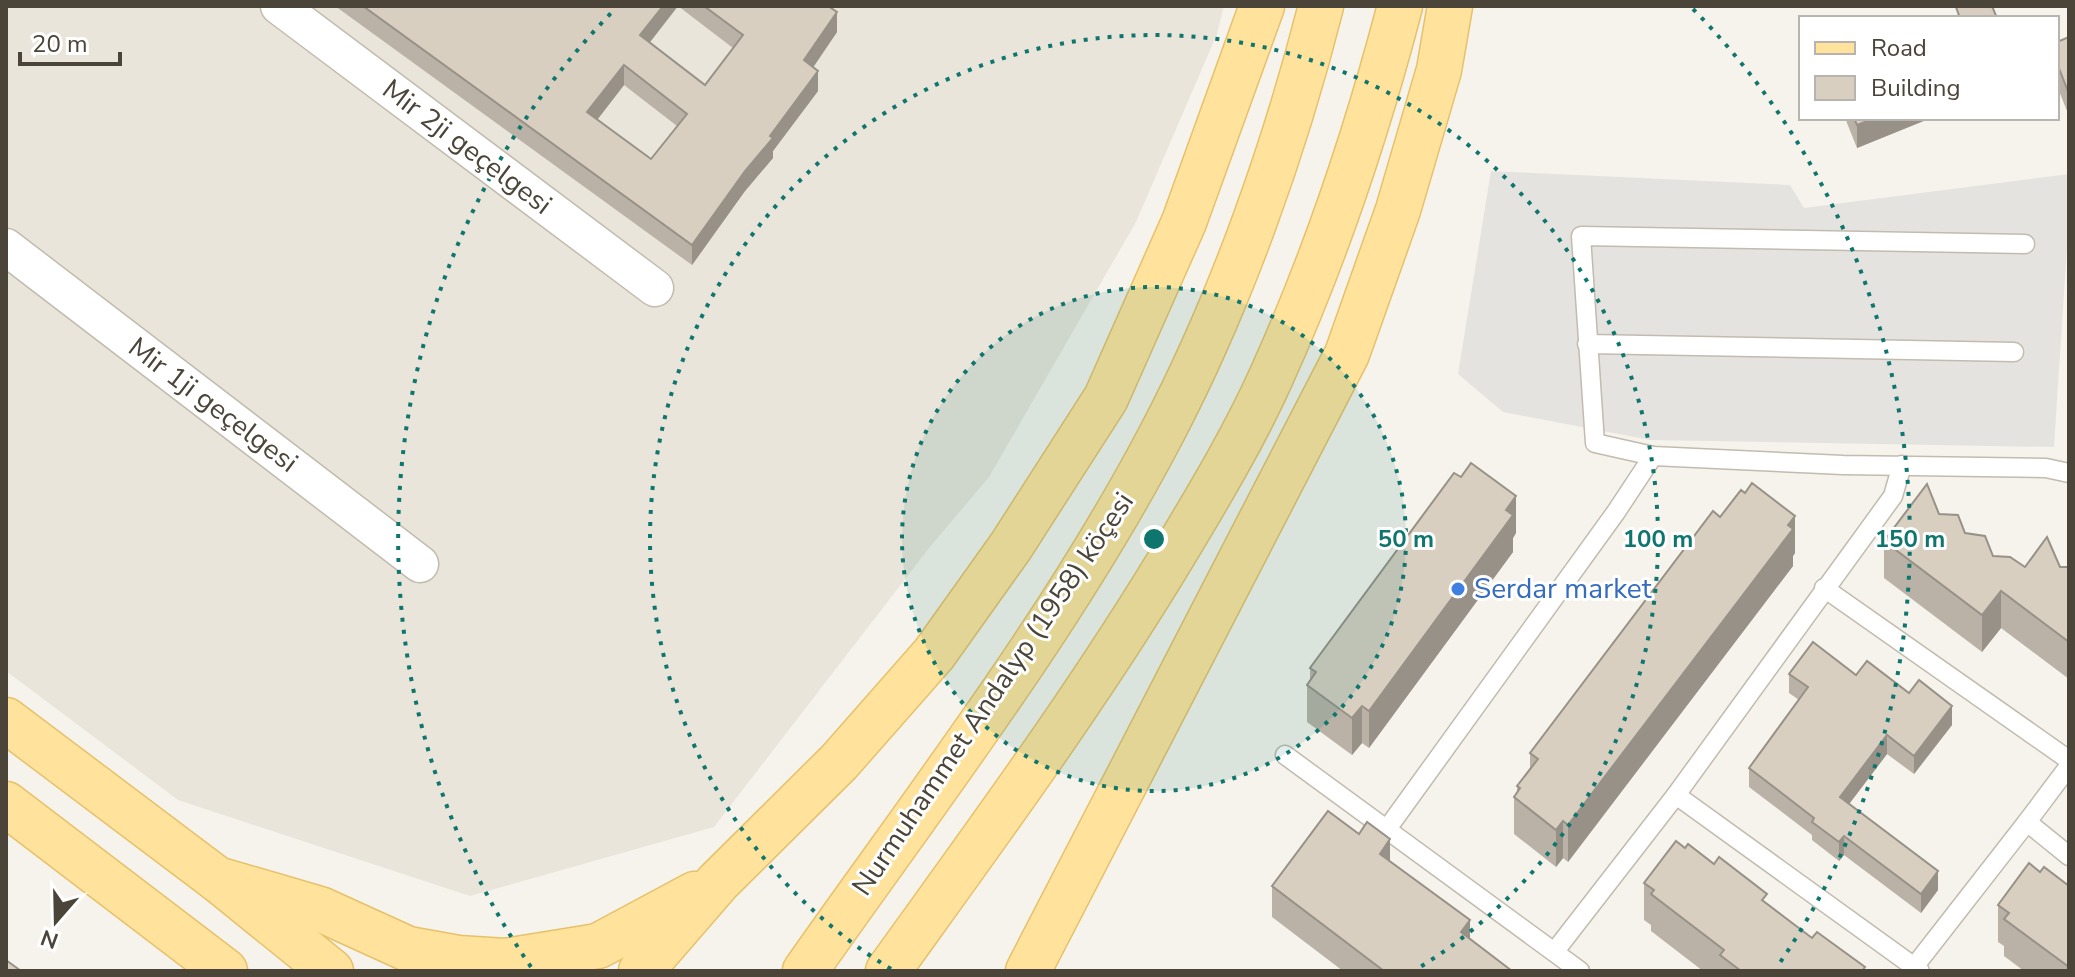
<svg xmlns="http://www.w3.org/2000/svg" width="2075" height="977" font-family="'Nunito Sans',sans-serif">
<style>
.residential{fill:#eae5da}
.parking{fill:#e5e3e0}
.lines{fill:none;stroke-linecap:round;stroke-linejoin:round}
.lane-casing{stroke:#c2bbae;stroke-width:21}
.street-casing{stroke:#c2bbae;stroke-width:39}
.primary-casing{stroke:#e6c16a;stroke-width:47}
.lane{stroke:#fff;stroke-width:18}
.street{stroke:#fff;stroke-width:36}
.primary{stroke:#ffe39c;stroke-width:44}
.wall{fill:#bab2a6;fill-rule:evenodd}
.shaded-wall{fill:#979187}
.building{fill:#d8cfc1;stroke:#979187;stroke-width:2;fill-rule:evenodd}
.ring{fill:none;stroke:#0f766e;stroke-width:4;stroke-dasharray:4 8}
.shop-dot{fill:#3f7fe0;stroke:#fff;stroke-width:3}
.labels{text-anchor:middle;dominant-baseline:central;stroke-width:6;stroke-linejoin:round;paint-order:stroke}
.street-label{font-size:28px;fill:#4b4439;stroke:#fff}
.shop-label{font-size:28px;fill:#366cbe;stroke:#fff;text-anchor:start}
.centre{fill:#0f766e;stroke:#fff;stroke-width:4}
.ring-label{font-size:24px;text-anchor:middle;font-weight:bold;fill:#0f766e;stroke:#fff;stroke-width:6;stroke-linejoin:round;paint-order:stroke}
</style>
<rect width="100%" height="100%" fill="#f6f3ec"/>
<!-- residential -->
<path class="residential" d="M6 6H1224L1217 34 1136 222 989 477 929 548 714 827 470 896 178 800 6 671Z"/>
<!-- parking -->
<path class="parking" d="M1491 171 1790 185 1804 208 2069 174V216L2054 447 1650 440 1503 412 1458 374Z"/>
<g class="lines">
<defs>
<g id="lane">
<path d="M2025 244 1581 236 1595 443 1653 456 1843 465 2046 468 2069 473"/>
<path d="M1587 344 2014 352"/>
<path d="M1824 588 2069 760"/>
<path d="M1285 755 1580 971"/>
<path d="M2069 766 2027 822 2069 856"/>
<path d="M1676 795 1920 971"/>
<path d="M1387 829 1616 512 1653 456"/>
<path d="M1555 951 1676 795 1893 496 1902 465"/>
<path d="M1914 967 2027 822"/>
</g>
<g id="street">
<path d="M279 6 655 288"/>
<path d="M6 247 420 564"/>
</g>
<g id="primary">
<path d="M6 720 217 879 331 971"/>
<path d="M6 804 225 971"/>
<path d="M217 879 320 909 408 949 458 958 505 961 598 946 695 894"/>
<path d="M641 971 718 882 839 762 934 654 1011 546 1106 398 1184 222 1262 6"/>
<path d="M805 971C928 796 1064 621 1163 431 1231 301 1285 148 1321 6"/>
<path d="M888 971C988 832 1090 694 1178 547 1211 492 1245 435 1271 377 1325 258 1367 132 1400 6"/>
<path d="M1028 971 1347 354 1398 210 1439 70 1450 6"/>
</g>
</defs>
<!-- lane casing -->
<use href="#lane" class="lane-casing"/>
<!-- street casing -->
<use href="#street" class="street-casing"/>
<!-- primary casing -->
<use href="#primary" class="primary-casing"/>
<!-- lane -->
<use href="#lane" class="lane"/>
<!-- street -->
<use href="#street" class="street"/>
<!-- primary -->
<use href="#primary" class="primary"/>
</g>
<!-- wall -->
<g class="wall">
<path d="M335 6H828L837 32 813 67 818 91 773 151V158L745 191 692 265ZM678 6 733 48 705 85 650 42ZM624 85 677 126 651 159 597 120Z"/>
<path d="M2069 37V116L2057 86V42Z"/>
<path d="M1845 118H1931L1857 148Z"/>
<path d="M1939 514 1993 556 2025 567H2069V679L2001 628 1982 652 1884 578V541Z"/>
<path d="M1720 517 1795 553 1793 556V566L1568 862 1563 858 1556 867 1514 834V797L1517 793V786L1530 769V753Z"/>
<path d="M1516 533 1513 538V552L1369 748 1362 743 1352 755 1307 722V685L1310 680V668Z"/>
<path d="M1789 674 1856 675 1952 725 1914 774 1887 754 1849 804 1938 890 1921 913 1844 855 1839 861 1812 840V835L1749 787V768L1799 700 1789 693Z"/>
<path d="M1359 834 1390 861 1470 939 1512 971H1343L1272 917V886Z"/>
<path d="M2040 872 2069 886V971H2024L2004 956V946L1998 942V905Z"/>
<path d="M1644 883 1767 903 1812 938 1865 971H1703L1651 931V925L1644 920Z"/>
</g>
<!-- shaded-wall -->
<g class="shaded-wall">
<path d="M663 6H678L640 55V35Z"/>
<path d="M837 12V32L804 81V60Z"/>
<path d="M624 65V85L587 133V112Z"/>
<path d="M818 71V91L773 151V158L745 191 692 265V245L770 136Z"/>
<path d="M1875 118H1931L1857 148V125Z"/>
<path d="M1516 496V533L1513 538V552L1369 748V711Z"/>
<path d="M1795 516V553L1793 556V566L1568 862V825Z"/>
<path d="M2001 591V628L1982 652V615Z"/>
<path d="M1362 706V743L1352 755V718Z"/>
<path d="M1952 706V725L1914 774V756Z"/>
<path d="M1887 735V754L1840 816V797Z"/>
<path d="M1563 821V858L1556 867V830Z"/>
<path d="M1844 836V855L1839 861V842Z"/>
<path d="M1390 839V870L1380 854Z"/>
<path d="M1938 871V890L1921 913V894Z"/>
<path d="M1470 920V951L1461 932Z"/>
</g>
<!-- building -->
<g class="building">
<path d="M363 6H663L640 35 705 85 743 35 704 6H828L837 12 804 60 818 71 770 136 773 138 745 171 692 245ZM624 65 687 114 651 159 587 112Z"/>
<path d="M1959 6H1992L1997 18H1960L1956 7Z"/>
<path d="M2069 37V94L2057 63V42Z"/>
<path d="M1854 118H1875L1857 125Z"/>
<path d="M1471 463 1516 496 1506 510 1513 515 1369 711 1362 706 1352 718 1307 685 1316 672 1310 668 1454 473 1461 477Z"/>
<path d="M1752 483 1795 516 1788 525 1793 529 1568 825 1563 821 1556 830 1514 797 1520 788 1517 786 1538 759 1530 753 1713 511 1720 517 1741 490 1745 493Z"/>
<path d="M1927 484 1939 514 1958 515 1965 533 1985 536 1993 556 2010 557 2025 567 2047 537 2060 567H2069V642L2001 591 1982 615 1884 541Z"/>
<path d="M1813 642 1856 675 1867 661 1909 693 1919 680 1952 706 1914 756 1887 735 1840 797 1938 871 1921 894 1844 836 1839 842 1812 822 1814 818 1749 768 1808 687 1789 674Z"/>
<path d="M1328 811 1359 834 1367 822 1390 839 1380 854 1470 920 1461 932 1512 971H1384L1272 886Z"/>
<path d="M1676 841 1685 848 1688 844 1714 864 1719 857 1767 894 1762 900 1812 938 1817 932 1865 967 1862 971H1741L1720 955 1724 950 1651 894 1654 890 1644 883Z"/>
<path d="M2029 863 2040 872 2044 867 2069 886V967L2004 919 2009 913 1998 905Z"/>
<path d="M6 960 21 971H6Z"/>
</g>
<!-- distance rings -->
<circle cx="1154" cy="539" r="252" fill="#0f766e" fill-opacity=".12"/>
<g class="ring">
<circle cx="1154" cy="539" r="252"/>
<path d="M891 969A504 504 0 1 1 1417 969"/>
<path d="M531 967A756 756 0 0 1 615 9M1693 9A756 756 0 0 1 1777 967"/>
</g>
<!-- markers -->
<circle class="shop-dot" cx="1458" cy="589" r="8"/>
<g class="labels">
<!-- street labels -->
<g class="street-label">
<text transform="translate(467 147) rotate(37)">Mir 2ji geçelgesi</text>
<text transform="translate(213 405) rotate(37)">Mir 1ji geçelgesi</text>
<text transform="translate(993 694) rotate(-56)">Nurmuhammet Andalyp (1958) köçesi</text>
</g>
<!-- shop labels -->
<g class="shop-label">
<text x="1474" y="589">Serdar market</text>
</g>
</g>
<circle cx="1154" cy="539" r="12" class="centre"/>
<g class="ring-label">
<text x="1406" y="547">50 m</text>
<text x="1658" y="547">100 m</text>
<text x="1910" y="547">150 m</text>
</g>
<!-- border -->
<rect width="2075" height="977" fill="none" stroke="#4b4439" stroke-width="16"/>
<!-- legend -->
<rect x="1799" y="16" width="260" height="104" fill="#ffffff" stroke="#b7b4b0" stroke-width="2"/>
<rect x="1815" y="42" width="40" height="12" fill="#ffe39c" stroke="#b7b4b0" stroke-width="2"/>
<text x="1871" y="56" font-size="24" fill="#4b4439">Road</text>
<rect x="1815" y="76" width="40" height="24" fill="#d8cfc1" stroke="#b7b4b0" stroke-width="2"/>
<text x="1871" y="96" font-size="24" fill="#4b4439">Building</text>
<!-- north arrow -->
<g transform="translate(56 921) rotate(200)" stroke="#ffffff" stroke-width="6" paint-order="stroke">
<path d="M0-6L14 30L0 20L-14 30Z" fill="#4b4439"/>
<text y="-12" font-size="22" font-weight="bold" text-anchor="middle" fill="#4b4439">N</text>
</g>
<!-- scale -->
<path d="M20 52v12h100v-12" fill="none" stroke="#4b4439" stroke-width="4"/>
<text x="32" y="52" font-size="24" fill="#4b4439" stroke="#ffffff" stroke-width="6" paint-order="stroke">20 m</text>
</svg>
